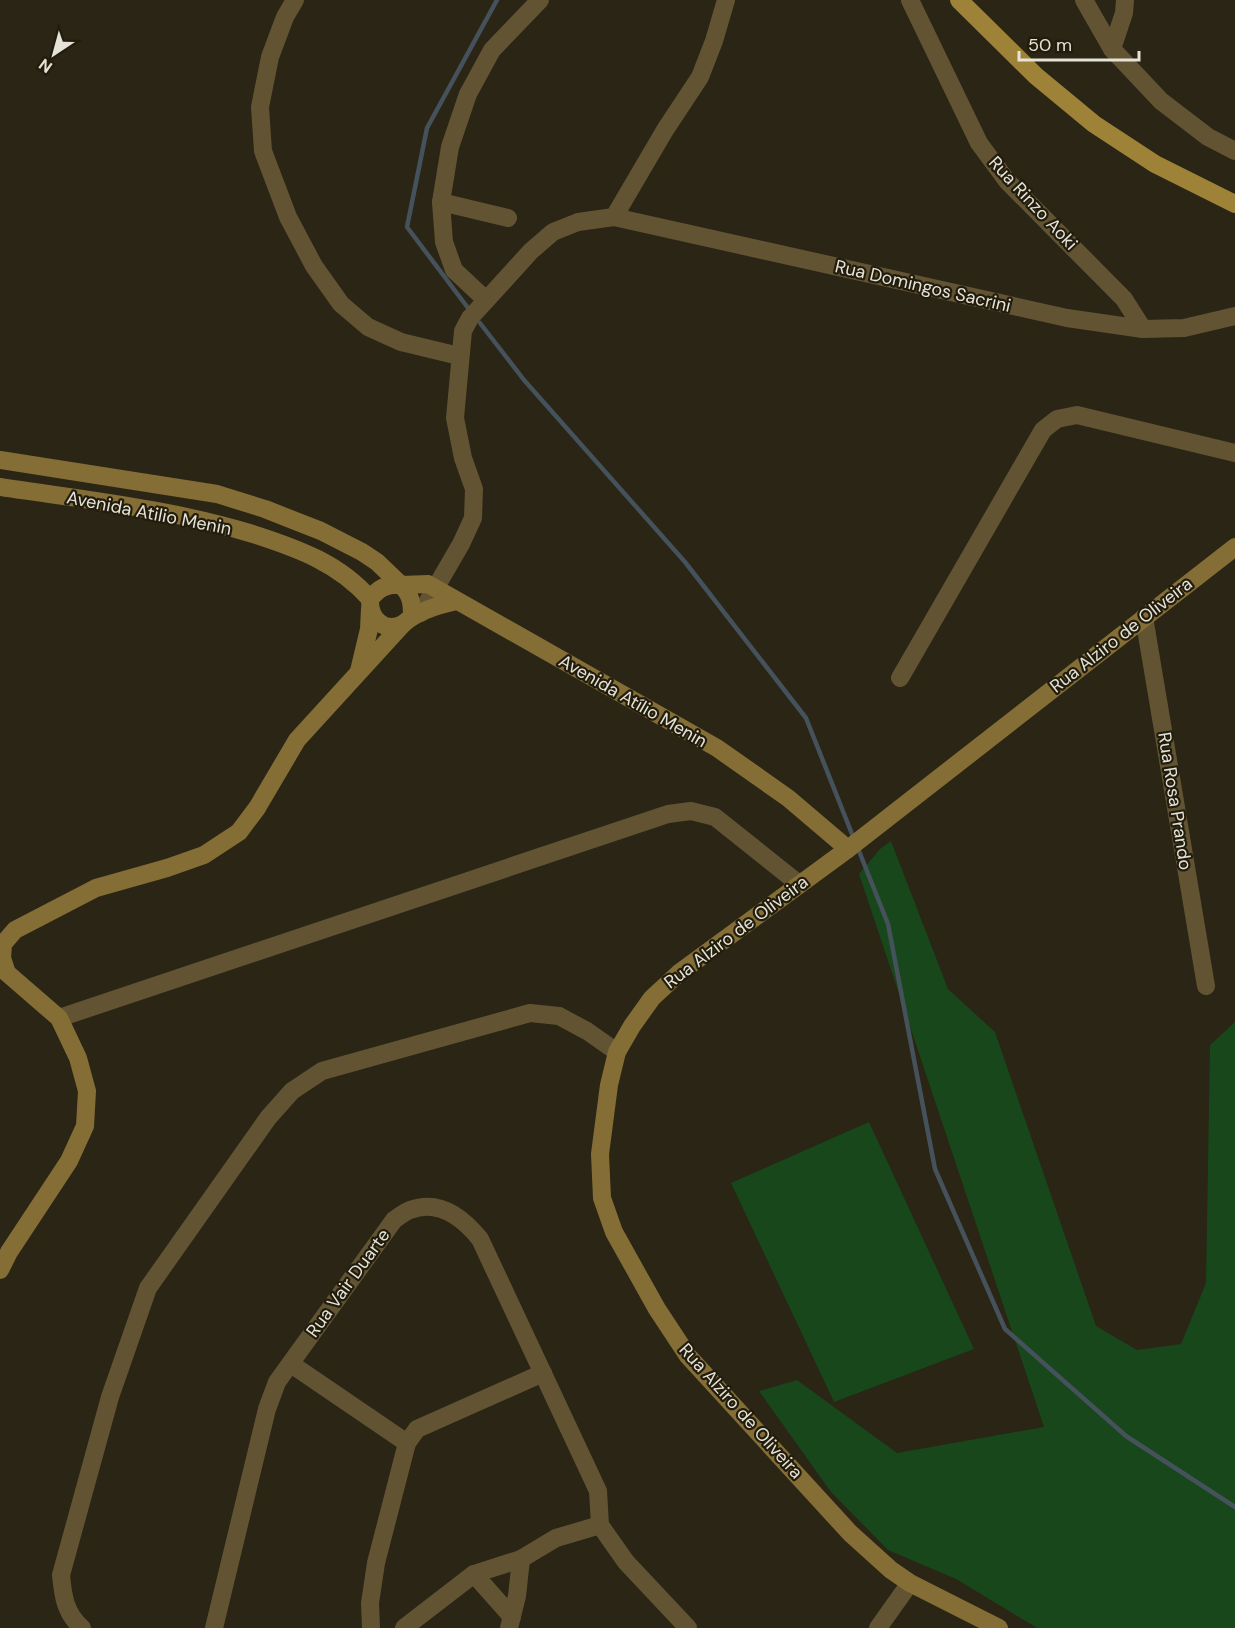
<svg xmlns="http://www.w3.org/2000/svg" width="1235" height="1628" font-family="'DM Sans',sans-serif">
<style>
.green{fill:#17471a}
.lines{fill:none;stroke-linecap:round;stroke-linejoin:round}
.stream{stroke:#45525c;stroke-width:4.5}
.street{stroke:#625433;stroke-width:18}
.secondary{stroke:#846e36;stroke-width:18}
.primary{stroke:#9e8237;stroke-width:18}
.labels{text-anchor:middle;dominant-baseline:central;stroke-width:4.5;stroke-linejoin:round;paint-order:stroke}
.street-label{font-size:18px;fill:#e5e2d8;stroke:#211c0c}
</style>
<rect width="100%" height="100%" fill="#2a2515"/>
<!-- green -->
<g class="green">
<path d="M891 841 948 989 995 1032 1096 1326 1137 1350 1181 1344 1206 1283 1210 1045 1235 1022V1628H1037L956 1579 888 1550 831 1492 759 1391 797 1380 897 1453 1044 1427 859 874 880 849Z"/>
<path d="M869 1122 974 1349 834 1402 731 1183Z"/>
</g>
<g class="lines">
<!-- stream -->
<g class="stream">
<path d="M468 308 407 227 427 128 497 0"/>
<path d="M480 323 524 380 685 562 806 718 854 839"/>
<path d="M857 846 888 924 935 1169 1005 1329 1126 1436 1235 1507"/>
</g>
<!-- street -->
<g class="street">
<path d="M295 0 285 17 270 57 260 107 263 151 288 217 314 266 341 304 368 327 401 342 459 356"/>
<path d="M910 0 979 143 1007 181 1124 299 1143 329"/>
<path d="M1084 0 1112 49 1161 101 1208 137 1235 151"/>
<path d="M1112 49 1124 13 1125 0"/>
<path d="M441 202 508 218"/>
<path d="M614 217 665 130 700 77 714 41 726 0"/>
<path d="M486 300 454 270 444 242 441 202 450 147 468 94 492 50 540 0"/>
<path d="M421 613 461 544 473 518 474 489 463 458 455 418 463 331 470 318 531 251 553 232 578 222 614 217 1067 318 1143 329 1184 328 1235 316"/>
<path d="M1144 617 1206 986"/>
<path d="M900 678 1043 430 1057 419 1077 415 1235 453"/>
<path d="M59 1018 668 814 691 811 715 817 799 884"/>
<path d="M291 1364 407 1443"/>
<path d="M474 1574 512 1617"/>
<path d="M82 1628C65 1613 63 1596 61 1575L110 1397 148 1288 268 1118 292 1091 322 1071 530 1013 559 1016 587 1031 617 1052"/>
<path d="M214 1628 267 1409 277 1382 394 1220C399 1217 404 1212 410 1210 439 1199 463 1218 480 1239L598 1491 600 1525 626 1562 688 1628"/>
<path d="M371 1628 370 1603 376 1563 407 1443 417 1429 543 1373"/>
<path d="M404 1628 474 1574 521 1559 556 1538 600 1525"/>
<path d="M509 1628 517 1596 521 1559"/>
<path d="M878 1628 910 1583"/>
</g>
<!-- secondary -->
<g class="secondary">
<path d="M0 460 217 494 265 509 321 531 362 552 377 562 401 585 428 584 435 588 717 748 788 798 848 849"/>
<path d="M0 487C86 500 173 509 256 535 299 549 340 564 370 599 369 618 384 634 403 624"/>
<path d="M370 599C379 588 386 584 401 585 411 595 412 602 412 616"/>
<path d="M359 671 369 629 370 609"/>
<path d="M0 1270 9 1252 69 1161 85 1126 87 1091 78 1058 59 1018 7 973 2 958 3 944 15 930 96 888 167 868 204 855 239 832 257 808 297 740 403 624C417 611 438 605 457 601"/>
<path d="M999 1628 910 1583 891 1570 850 1533 688 1356 657 1309 614 1232 602 1198 600 1154 609 1085 617 1052 632 1026 652 998 679 973 848 849 1235 547"/>
</g>
<!-- primary -->
<path class="primary" d="M959 0 1036 76 1094 124 1155 164 1235 204"/>
</g>
<g class="labels">
<!-- street labels -->
<g class="street-label">
<text transform="translate(1033 203) rotate(47)">Rua Rinzo Aoki</text>
<text transform="translate(923 286) rotate(13)">Rua Domingos Sacrini</text>
<text transform="translate(149 513) rotate(11)">Avenida Atilio Menin</text>
<text transform="translate(1121 635) rotate(-38)">Rua Alziro de Oliveira</text>
<text transform="translate(633 701) rotate(30)">Avenida Atílio Menin</text>
<text transform="translate(1175 801) rotate(81)">Rua Rosa Prando</text>
<text transform="translate(736 932) rotate(-37)">Rua Alziro de Oliveira</text>
<text transform="translate(348 1283) rotate(-54)">Rua Vair Duarte</text>
<text transform="translate(741 1411) rotate(48)">Rua Alziro de Oliveira</text>
</g>
</g>
<!-- north arrow -->
<g transform="translate(54 54) rotate(216)" stroke="#211c0c" stroke-width="4.5" paint-order="stroke">
<path d="M0-4.5L10 22L0 15L-10 22Z" fill="#e5e2d8"/>
<text y="-9" font-size="16" font-weight="bold" text-anchor="middle" fill="#e5e2d8">N</text>
</g>
<!-- scale -->
<path d="M1019 51v9h120v-9" fill="none" stroke="#e5e2d8" stroke-width="3"/>
<text x="1028" y="51" font-size="18" fill="#e5e2d8" stroke="#211c0c" stroke-width="4.5" paint-order="stroke">50 m</text>
</svg>
